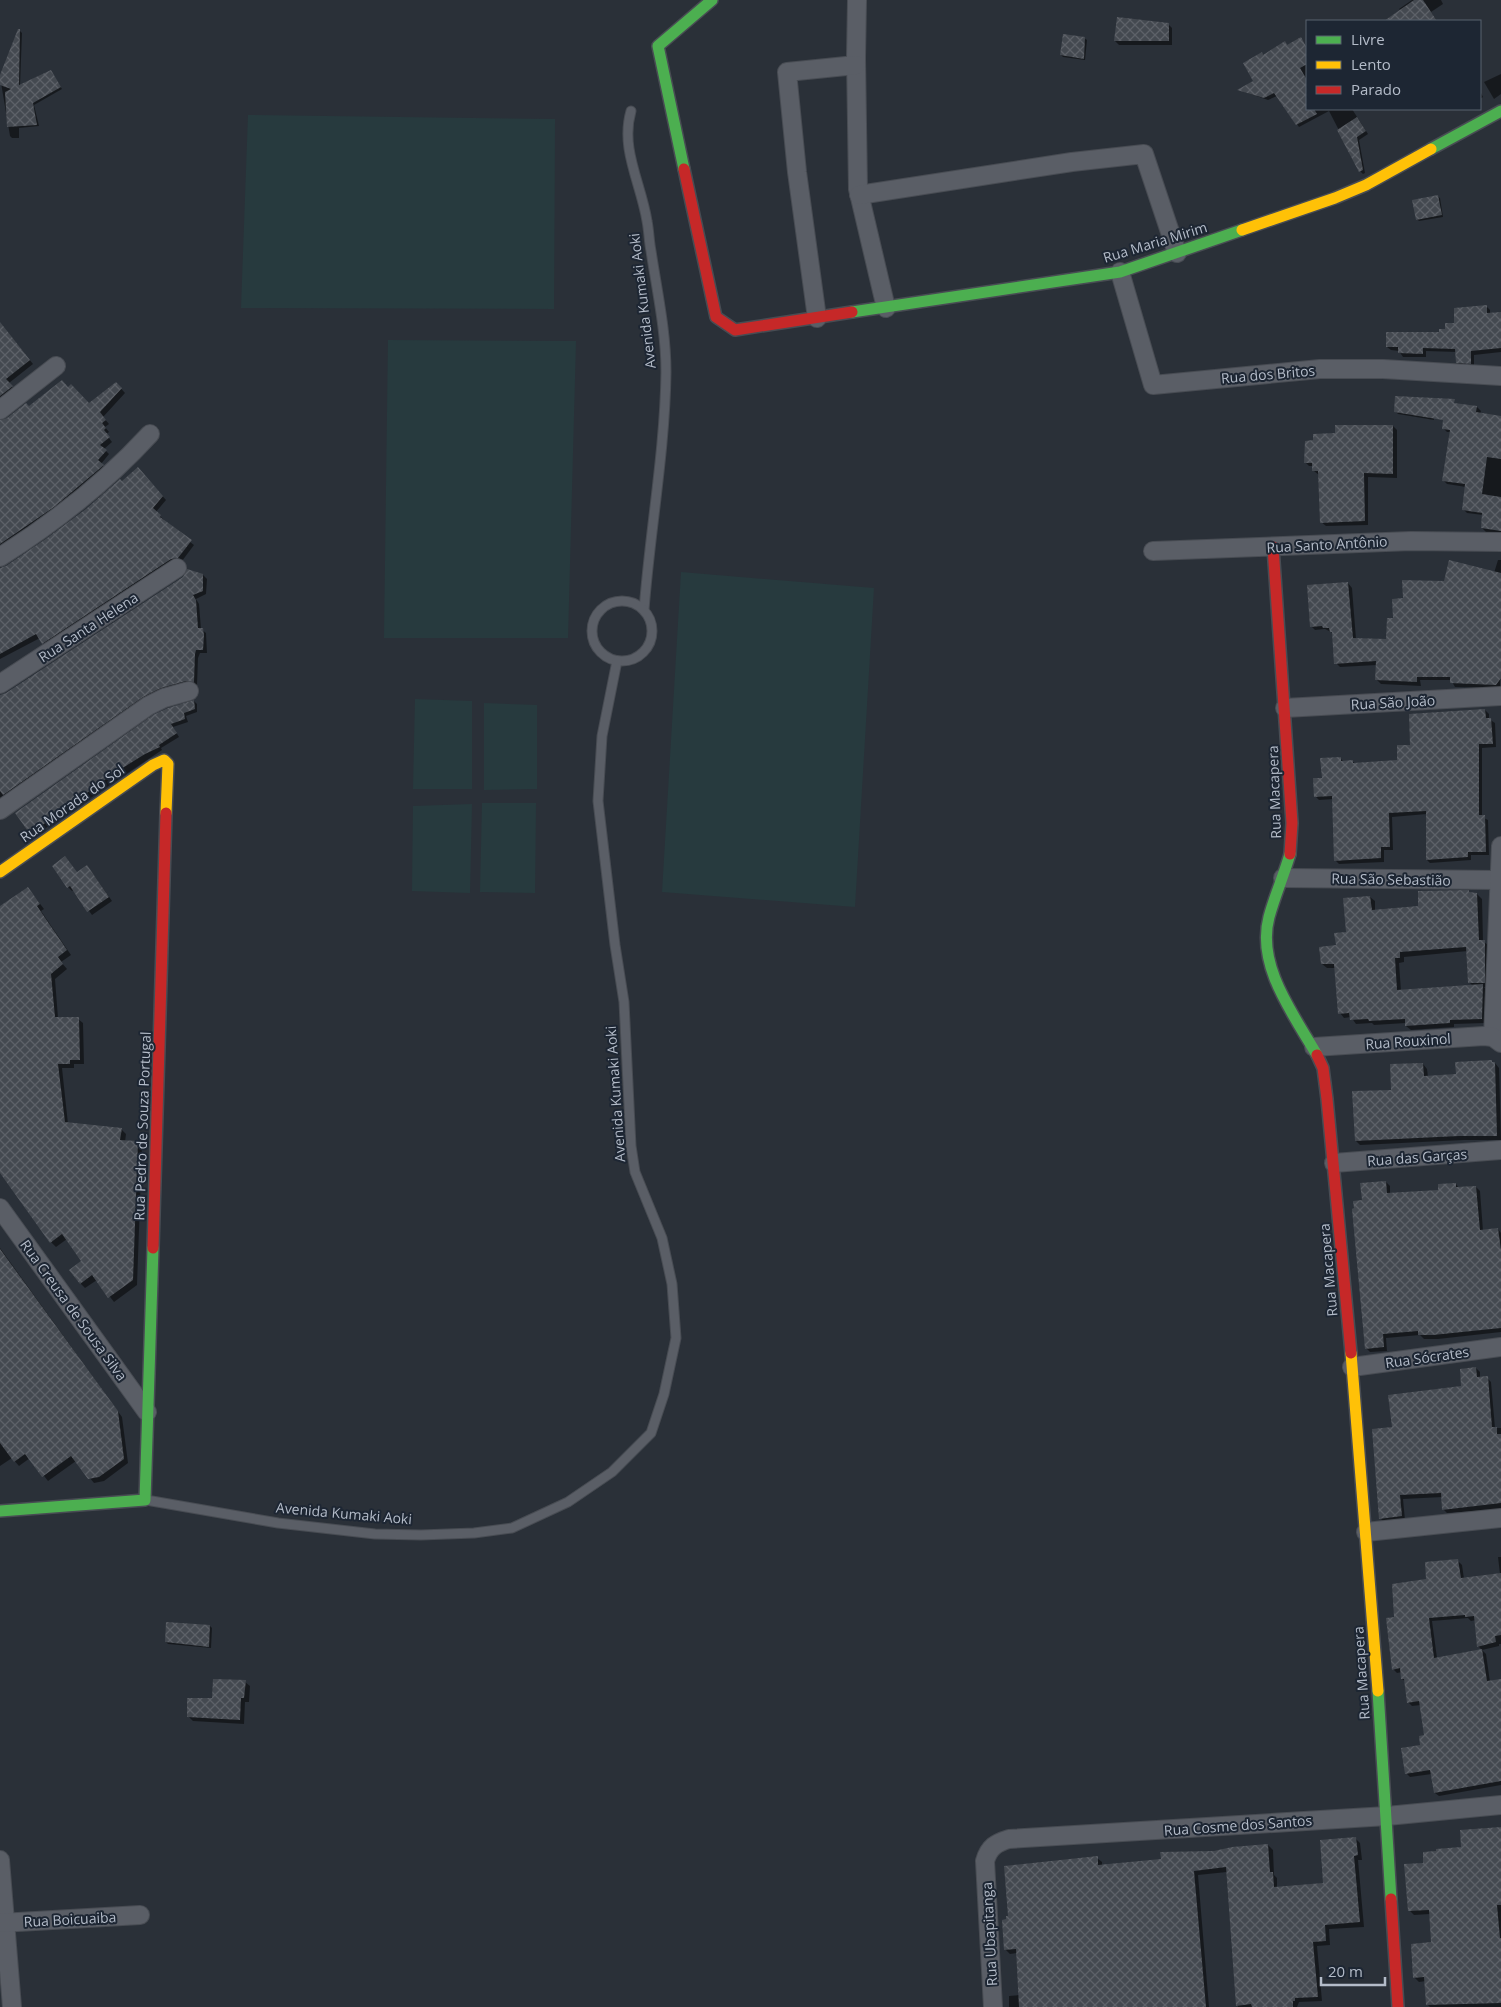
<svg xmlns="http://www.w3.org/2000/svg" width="1501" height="2007" font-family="'Open Sans',sans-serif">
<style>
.grass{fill:#273a3e}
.shadow{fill:#0007;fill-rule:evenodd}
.building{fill:url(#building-cross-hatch)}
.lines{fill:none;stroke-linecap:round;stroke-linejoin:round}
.lane-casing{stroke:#484c53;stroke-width:11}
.street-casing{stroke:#484c53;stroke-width:20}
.fast-casing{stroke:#484c53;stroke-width:14}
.slow-casing{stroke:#484c53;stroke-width:14}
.jam-casing{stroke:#484c53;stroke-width:14}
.lane{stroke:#5a5e66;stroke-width:9}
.street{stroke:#5a5e66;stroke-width:18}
.fast{stroke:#4caf50;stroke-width:11}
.slow{stroke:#ffc107;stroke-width:11}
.jam{stroke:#c62828;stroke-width:11}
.labels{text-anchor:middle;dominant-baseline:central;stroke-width:4;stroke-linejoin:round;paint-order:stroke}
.street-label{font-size:14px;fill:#b4bcc9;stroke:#1d2633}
</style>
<defs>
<pattern id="building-cross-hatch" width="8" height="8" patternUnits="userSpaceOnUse" patternTransform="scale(1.25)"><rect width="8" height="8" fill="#444950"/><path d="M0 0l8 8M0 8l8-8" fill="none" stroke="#5d6168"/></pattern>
</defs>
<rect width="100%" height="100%" fill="#2a3038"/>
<!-- grass -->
<g class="grass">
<path d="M248 115 555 119 554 309 241 308Z"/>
<path d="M388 340 576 341 568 638H384Z"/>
<path d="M681 572 874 588 855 907 662 892Z"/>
<path d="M415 699 472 701V789H413Z"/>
<path d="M484 703 537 705V789L484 790Z"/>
<path d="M482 803H536L535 893 480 892Z"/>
<path d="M472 804 470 893 412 891 413 806Z"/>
</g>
<!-- shadow -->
<g class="shadow">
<path d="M1412 0H1441L1443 4 1431 12 1437 21H1386L1401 11 1399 9Z"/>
<path d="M1168 24 1172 28V45H1119L1115 41Z"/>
<path d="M20 31 22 33 20 86 52 74 62 89 34 105 39 126 19 128V138H12L10 136 0 77Z"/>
<path d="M1084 38 1087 40 1085 60 1063 57 1061 55Z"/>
<path d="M1303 41 1307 48V109H1352L1368 134 1359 140 1365 173 1363 174 1360 171 1329 111 1299 127 1277 96 1268 100 1239 90 1255 81 1264 56Z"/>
<path d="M1501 74V94L1494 99 1484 82Z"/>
<path d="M1480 91 1483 97 1480 99Z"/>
<path d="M1437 196 1440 198 1443 217 1419 221 1417 219Z"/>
<path d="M1486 306 1490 310V314L1501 313V352L1474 355V367L1461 366 1457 362V352L1426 351V357H1403L1399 351 1391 350 1387 347 1440 334Z"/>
<path d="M0 323 33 364 9 383 13 388 0 400Z"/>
<path d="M116 383 125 393 103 417 109 424 105 427 109 432 106 434 112 442 104 449 109 454 101 464 107 469 0 550V437L68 388 89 404Z"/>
<path d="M1430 401 1434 420 1398 414 1396 412Z"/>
<path d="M1477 407 1481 411 1480 414 1501 417V533L1486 532 1482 528 1483 515 1467 513 1463 509 1466 487 1447 484 1443 480 1451 432H1447L1443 428 1445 413Z"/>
<path d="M1393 426 1397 430V478L1368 477V525L1326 526 1321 522 1319 475 1314 471V466H1309L1305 462 1336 434Z"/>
<path d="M138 469 166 500 156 512 164 520 163 521 194 545 182 561 175 562 47 647 40 638 0 659V568L6 567 67 525Z"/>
<path d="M1498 560H1501L1500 688 1455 687 1451 680H1420L1421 686 1381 684 1377 680V665L1340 667 1336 663 1333 633 1325 629 1315 630 1311 626 1348 583 1352 588 1356 639 1387 640 1394 619 1405 599 1445 582 1494 573Z"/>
<path d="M203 575 207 579 206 594 196 599 199 604 201 629 206 633 207 653H200L198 658 197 685 190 684 0 804V696L6 694Z"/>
<path d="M194 701 197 704V712L186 716 188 722 173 727 179 737 161 748 162 750 34 836 31 833 17 813Z"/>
<path d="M1485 710 1489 714V719L1495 723 1496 747 1482 748V817L1488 820 1489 855H1471V860L1430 863 1427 860V814L1392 817 1393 850H1384V862L1339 864 1335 860 1334 799 1319 800 1315 796 1323 779 1340 758 1344 762 1352 761 1356 764 1398 761 1411 746Z"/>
<path d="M91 871 112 901 92 915 74 890 72 891 68 887 77 873Z"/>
<path d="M28 888 44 909 41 911 71 955 61 962 67 969 55 979 58 1018 78 1019 83 1023 84 1064H74V1068H62L68 1124 121 1129 126 1134 125 1142H137L142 1147 137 1285 114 1302 97 1280 85 1288 81 1284 71 1270 83 1261 67 1239 56 1247 51 1242 0 1171V908Z"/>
<path d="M1470 894H1477L1482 899 1483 941 1489 946V987H1484L1487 990 1486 1023 1454 1024V1027L1411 1030 1406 1026V1023L1374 1025 1372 1023 1356 1024 1351 1017 1344 1018 1340 1013 1336 968H1327L1322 964 1347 933 1370 897 1375 901V911L1419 907ZM1468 951 1469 982 1473 986 1401 991 1399 963 1404 962V957Z"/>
<path d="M1495 1063 1499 1068 1501 1140H1464L1360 1145 1356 1141 1392 1092 1423 1064 1427 1069 1428 1077 1457 1075Z"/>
<path d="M1386 1182 1390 1186V1194L1440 1191 1456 1184 1459 1188 1476 1187 1480 1191 1483 1231 1498 1229 1501 1233V1332L1438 1339H1424L1420 1335 1386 1338 1387 1351 1370 1352 1366 1348 1363 1201Z"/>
<path d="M0 1248 122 1417 128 1463 104 1481 94 1483 76 1461 48 1481 30 1458 19 1466 12 1458 0 1466Z"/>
<path d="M1476 1368 1480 1372V1378H1487L1491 1382 1495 1428H1501V1509L1447 1513 1443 1509V1497L1403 1499 1405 1520 1384 1522 1380 1518 1393 1428 1462 1388Z"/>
<path d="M1498 1557H1501V1644H1499V1646L1482 1650 1478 1646 1476 1620 1471 1621 1468 1618 1432 1621 1437 1658 1482 1650 1486 1654 1490 1682 1501 1680V1785L1439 1796 1435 1793 1432 1774 1410 1777 1406 1773 1425 1736 1421 1705 1412 1706 1408 1702 1405 1681 1402 1679V1672L1397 1673 1393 1669 1396 1619 1428 1581 1458 1561 1462 1565 1464 1579 1500 1574Z"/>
<path d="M210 1626 212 1628 211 1648 168 1644 166 1642Z"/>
<path d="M245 1682 250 1686 249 1702H245L244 1724 193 1721 188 1716Z"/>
<path d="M1501 1828V2007H1430L1427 2004 1426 1981 1419 1982 1414 1977 1432 1944 1430 1914 1414 1915 1410 1911 1425 1864 1462 1848Z"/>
<path d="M1355 1838 1360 1843 1362 1860H1358L1364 1927 1329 1929 1330 1945 1317 1946 1322 2001 1299 2002 1297 2007H1238L1227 1872 1198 1875 1209 2007H1009V1996L1020 1995 1017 1953 1010 1954 1005 1949 1097 1858 1102 1862V1866L1162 1860 1268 1845 1273 1850 1274 1875 1277 1878V1888L1324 1884Z"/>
</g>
<!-- building -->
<g class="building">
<path d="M1414 0H1423L1437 21H1384Z"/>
<path d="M1117 17 1169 23V41H1114Z"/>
<path d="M18 29H20L19 85 51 70 61 87 33 103 37 125 7 127 5 92 11 89 0 85V75Z"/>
<path d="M1063 34 1085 37 1084 59 1060 55Z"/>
<path d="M1301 37 1307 48V64L1300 68 1307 80V109H1314L1317 114 1296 125 1274 93 1264 98 1237 90 1253 81 1243 63 1262 52 1263 55 1285 41 1287 45Z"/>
<path d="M1357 117 1366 131 1357 137 1363 170 1359 172 1337 130Z"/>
<path d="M1438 195 1442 215 1416 220 1412 200Z"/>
<path d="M1487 305V313L1501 312V348L1471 351V364L1456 363 1455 349 1423 348V354L1398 353V347H1386V332H1439V329H1445V323H1454V308Z"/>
<path d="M0 322 30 360 6 379 13 386 0 396Z"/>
<path d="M62 380 68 387 71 384 89 403 116 382 122 388 100 412 106 420 102 423 106 428 104 430 110 437 100 445 107 450 98 460 104 465 54 507 0 544V420L7 418 26 403 29 406Z"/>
<path d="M1395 396 1455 399 1454 403 1477 406 1476 412 1501 416V459L1487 457 1482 494 1501 497V531L1481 528 1482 513 1462 510 1465 484 1442 481 1450 430 1442 429 1443 420 1394 412Z"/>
<path d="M1335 425H1393V474L1364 473 1365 521 1320 523 1318 471H1312V463H1304L1305 441 1313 440V434L1335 433Z"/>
<path d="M138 467 163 496 153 508 161 515 160 517 192 540 178 558 171 559 42 644 36 634 0 654V568L6 566 47 538 86 509 120 479 122 481Z"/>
<path d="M1449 560 1501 573V678L1496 685 1450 683V677H1417V682L1375 680 1376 661 1334 664 1332 632H1330L1329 628H1323L1322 626 1310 627 1307 585 1348 582 1353 638 1386 639 1387 618H1393L1392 599 1403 598 1402 580 1444 581Z"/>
<path d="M187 569 203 574V591L193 595 196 600 198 628H203L204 635 203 650H196L195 654 194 682 186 681 161 688 143 697 3 795 0 791V695L6 693 183 577Z"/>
<path d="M194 700 195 709 184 713 185 719 171 724 177 733 159 745 160 747 145 754 113 774 30 834 15 813 153 715 168 708Z"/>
<path d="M1485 709 1486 718H1491L1493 744H1479V815H1485L1486 852H1468V857L1426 860V811L1389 813 1390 847H1381V858L1334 861 1332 796 1314 797 1313 778H1322L1320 758 1341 757V761L1353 760V763L1397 760V745H1410L1409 714Z"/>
<path d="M65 856 77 872 87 865 109 897 87 912 70 886 67 888 52 866Z"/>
<path d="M28 887 40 904 37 906 67 950 58 957 63 964 51 974 55 1017H79L80 1060H70V1064H58L65 1122 122 1128 120 1140 138 1141 133 1280 108 1298 92 1275 80 1284 69 1270 81 1261 62 1234 50 1243 0 1173V906Z"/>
<path d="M1469 890V892L1477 893 1479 940H1485V983H1468L1466 947 1400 952V958H1395L1397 990 1483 984 1482 1019 1450 1020V1023L1405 1026V1019L1369 1021 1368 1019 1350 1020 1349 1013 1338 1014 1334 964H1321L1319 947 1336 945 1334 933 1346 932 1343 898 1370 896 1372 910 1418 906V891Z"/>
<path d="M1492 1060V1062H1495L1497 1136H1459L1355 1141 1352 1091 1391 1090 1390 1064 1423 1063 1424 1076 1456 1074 1455 1062Z"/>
<path d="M1386 1181 1387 1193 1438 1190V1184L1456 1183V1187L1476 1186 1480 1230 1498 1228 1501 1250V1328L1433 1335H1418V1331L1383 1334 1384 1347 1365 1349 1352 1209 1354 1208 1353 1201 1362 1200 1360 1183Z"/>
<path d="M0 1249 118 1411 124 1459 99 1477 88 1479 71 1456 42 1477 25 1454 14 1462 0 1443Z"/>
<path d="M1476 1367 1477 1377 1488 1376 1492 1427H1497V1434H1501V1503L1442 1510 1441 1493 1400 1495 1402 1516 1379 1519 1372 1429 1392 1427 1388 1395 1461 1386 1460 1369Z"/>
<path d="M1458 1559 1461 1578 1501 1573V1635L1495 1636 1496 1642 1477 1647 1474 1616 1465 1617V1615L1429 1618 1434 1658 1482 1649 1487 1681 1501 1679V1781L1434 1793 1430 1770 1405 1774 1401 1748 1420 1745 1419 1736 1424 1735 1419 1701 1407 1703 1404 1679H1401L1400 1668 1392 1670 1386 1618 1394 1617 1392 1584 1426 1579 1425 1562Z"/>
<path d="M166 1622 210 1625 209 1647 165 1642Z"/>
<path d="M213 1679 246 1680 244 1698H241L240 1720 187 1717V1698H212Z"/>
<path d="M1501 1827V1905H1497L1500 1938H1501V2003L1426 2005 1424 1977 1413 1978 1411 1944 1431 1942 1429 1910 1408 1911 1404 1864 1423 1863V1852L1436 1851V1849L1461 1847 1460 1830Z"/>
<path d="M1356 1837 1358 1855 1354 1856 1360 1922 1325 1925 1326 1941 1313 1942 1318 1997 1295 1998V2001H1293V2007H1252L1251 2004 1236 2006 1226 1867 1194 1871 1206 2007H1019L1016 1949 1004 1950 1002 1920 1006 1919V1916H1008L1004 1866 1098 1856V1865L1161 1859 1160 1852 1214 1851 1232 1847 1268 1844 1270 1872H1273L1274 1887 1323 1883 1320 1840Z"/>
</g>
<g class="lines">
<defs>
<g id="lane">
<path d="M631 111C620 149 641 183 647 221 649 231 649 241 651 251 657 291 666 331 666 372 665 451 650 531 644 610"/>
<circle cx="622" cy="631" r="30"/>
<path d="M146 1500 278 1523 375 1534 421 1535 474 1533 512 1528 568 1502 612 1472 651 1433 664 1394 676 1338 672 1284 662 1238 635 1172 631 1146 624 1002 615 945 598 801 602 736 617 661"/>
</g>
<g id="street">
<path d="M857 0 856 58 858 189 886 308"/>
<path d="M859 195 1072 162 1144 154 1177 253"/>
<path d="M1120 272 1153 385 1320 369H1383L1501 376"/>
<path d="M817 318 797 172 787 72 856 65"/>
<path d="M0 410 56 366"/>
<path d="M1153 551 1411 541 1501 542"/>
<path d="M0 557C55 522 106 482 150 434"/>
<path d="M0 684 177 568"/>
<path d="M1285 708 1501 696"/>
<path d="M0 810 148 706 164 698 189 691"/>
<path d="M1283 878 1499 880"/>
<path d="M1493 1037 1501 846"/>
<path d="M1314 1047 1484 1036 1493 1037 1501 1043"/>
<path d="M1334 1163 1501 1150"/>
<path d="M0 1208 147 1412"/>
<path d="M1352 1367 1501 1347"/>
<path d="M1366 1532 1501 1518"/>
<path d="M0 1860 12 2007"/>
<path d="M0 1923 140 1915"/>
<path d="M993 2007 985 1861C989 1847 996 1843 1009 1839L1387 1816 1501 1805"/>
</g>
<g id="fast">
<path d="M1431 149 1501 111"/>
<path d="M684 169 658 46 712 0"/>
<path d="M852 312 1120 272 1242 230"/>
<path d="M1290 854C1284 875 1275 895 1269 917 1256 966 1294 1015 1317 1055"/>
<path d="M0 1511 145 1500 153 1248"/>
<path d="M1378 1691 1391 1899"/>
</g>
<g id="slow">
<path d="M1242 230 1335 198 1366 185 1431 149"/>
<path d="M0 872 153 765 164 760 168 764 166 813"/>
<path d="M1351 1353 1378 1691"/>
</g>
<g id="jam">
<path d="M684 169 716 317 735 330 852 312"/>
<path d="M1273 547 1292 823 1290 854"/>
<path d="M1317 1055 1323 1068 1327 1099 1351 1353"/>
<path d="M153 1248 166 813"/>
<path d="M1391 1899 1398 2007"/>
</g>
</defs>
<!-- lane casing -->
<use href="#lane" class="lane-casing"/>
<!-- street casing -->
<use href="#street" class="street-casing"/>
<!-- fast casing -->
<use href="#fast" class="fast-casing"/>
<!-- slow casing -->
<use href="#slow" class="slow-casing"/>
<!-- jam casing -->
<use href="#jam" class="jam-casing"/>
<!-- lane -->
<use href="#lane" class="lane"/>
<!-- street -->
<use href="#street" class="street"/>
<!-- fast -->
<use href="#fast" class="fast"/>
<!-- slow -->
<use href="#slow" class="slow"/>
<!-- jam -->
<use href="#jam" class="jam"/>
</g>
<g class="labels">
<!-- street labels -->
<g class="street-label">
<text transform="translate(1155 242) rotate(-17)">Rua Maria Mirim</text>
<text transform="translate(642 301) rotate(-97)">Avenida Kumaki Aoki</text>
<text transform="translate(1268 374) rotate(-5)">Rua dos Britos</text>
<text transform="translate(1327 544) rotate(-3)">Rua Santo Antônio</text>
<text transform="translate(88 627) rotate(-33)">Rua Santa Helena</text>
<text transform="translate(1393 702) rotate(-3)">Rua São João</text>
<text transform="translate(1274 792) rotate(-92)">Rua Macapera</text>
<text transform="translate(72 803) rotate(-35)">Rua Morada do Sol</text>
<text transform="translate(1391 879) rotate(1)">Rua São Sebastião</text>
<text transform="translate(1408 1041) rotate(-4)">Rua Rouxinol</text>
<text transform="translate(615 1094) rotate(-94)">Avenida Kumaki Aoki</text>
<text transform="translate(142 1126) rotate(-88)">Rua Pedro de Souza Portugal</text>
<text transform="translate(1417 1157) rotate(-4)">Rua das Garças</text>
<text transform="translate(1328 1270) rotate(-95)">Rua Macapera</text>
<text transform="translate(74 1310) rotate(54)">Rua Creusa de Sousa Silva</text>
<text transform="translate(1427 1357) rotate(-8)">Rua Sócrates</text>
<text transform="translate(344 1513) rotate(5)">Avenida Kumaki Aoki</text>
<text transform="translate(1361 1673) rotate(-94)">Rua Macapera</text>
<text transform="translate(1238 1825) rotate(-4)">Rua Cosme dos Santos</text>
<text transform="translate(70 1919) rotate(-3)">Rua Boicuaiba</text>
<text transform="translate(989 1934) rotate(-93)">Rua Ubapitanga</text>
</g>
</g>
<!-- legend -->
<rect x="1306" y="20" width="175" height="90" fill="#1d2633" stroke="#59626f"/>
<rect x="1316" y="36" width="25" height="8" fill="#4caf50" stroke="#59626f"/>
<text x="1351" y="45" font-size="15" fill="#b4bcc9">Livre</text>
<rect x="1316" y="61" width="25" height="8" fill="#ffc107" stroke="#59626f"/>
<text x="1351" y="70" font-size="15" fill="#b4bcc9">Lento</text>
<rect x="1316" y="86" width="25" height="8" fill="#c62828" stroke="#59626f"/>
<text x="1351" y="95" font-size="15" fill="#b4bcc9">Parado</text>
<!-- scale -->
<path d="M1321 1977v8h64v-8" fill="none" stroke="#b4bcc9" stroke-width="2.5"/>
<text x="1328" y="1977" font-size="15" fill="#b4bcc9" stroke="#1d2633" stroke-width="4" paint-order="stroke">20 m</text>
</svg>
